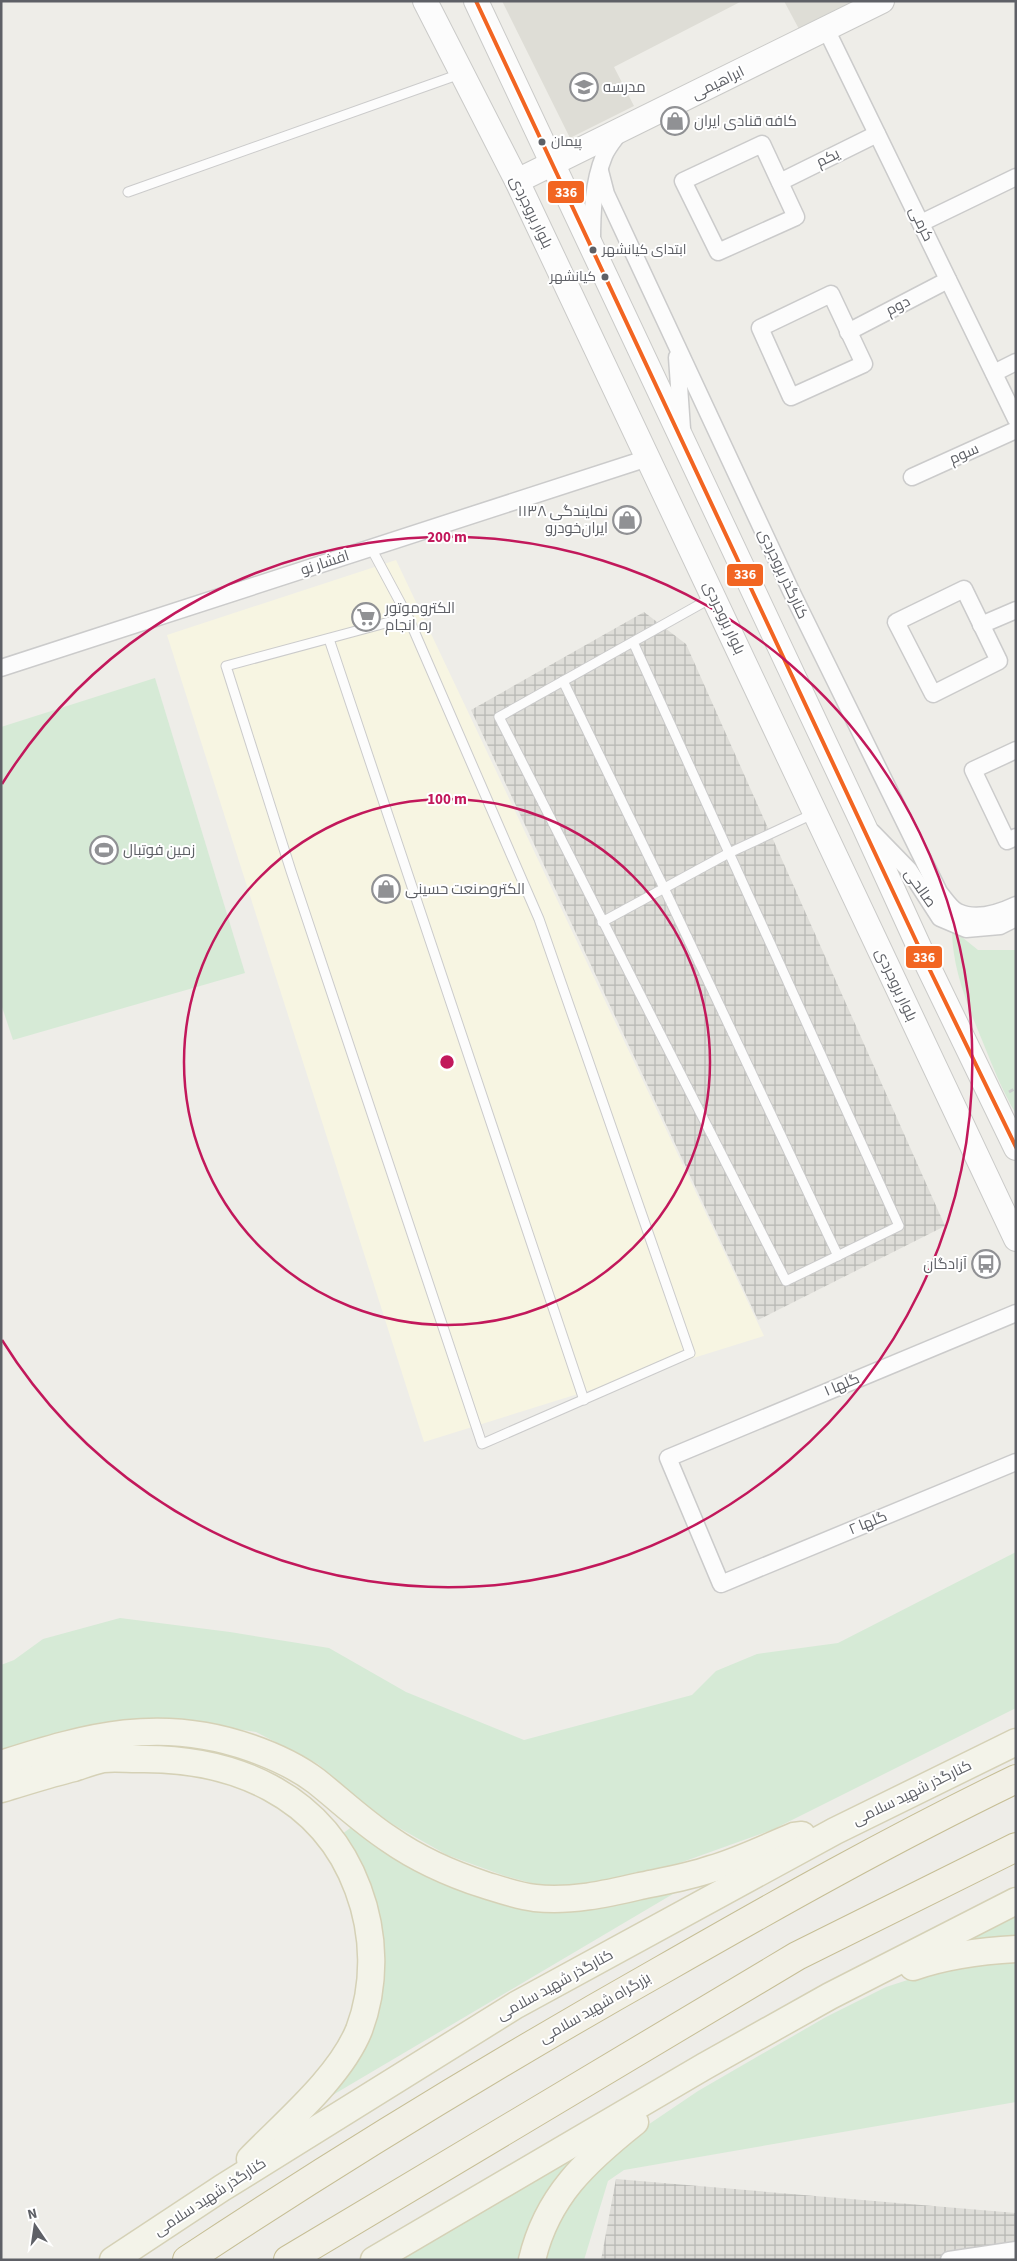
<svg xmlns="http://www.w3.org/2000/svg" width="1017" height="2261" font-family="'Source Sans 3',Cairo,sans-serif">
<style>
.commercial{fill:#f7f5e2}
.industrial{fill:url(#industrial-grid)}
.education{fill:#deddd6}
.grass{fill:#d6ead6}
.lines{fill:none;stroke-linecap:round;stroke-linejoin:round}
.service-casing{stroke:#cbcbcb;stroke-width:11}
.minor-casing{stroke:#cbcbcb;stroke-width:19}
.secondary-casing{stroke:#cacac8;stroke-width:26}
.primary-casing{stroke:#d5d1b6;stroke-width:29}
.trunk-casing{stroke:#c6be95;stroke-width:30}
.path{stroke:#cccfce;stroke-width:3;stroke-dasharray:5 2.5;stroke-linecap:butt}
.service{stroke:#fcfcfc;stroke-width:9}
.minor{stroke:#fcfcfc;stroke-width:16}
.secondary{stroke:#fcfcfc;stroke-width:24}
.primary{stroke:#f3f3e9;stroke-width:26}
.trunk{stroke:#f2f0e6;stroke-width:28}
.bus-1-casing{stroke:#fff;stroke-width:8}
.bus-1{stroke:#f26522;stroke-width:4}
.ring{fill:none;stroke:#c2185b;stroke-width:2.5}
.bus-dot{fill:#5e6066;stroke:#fff;stroke-width:2}
.labels{text-anchor:middle;dominant-baseline:central;stroke-width:4;stroke-linejoin:round;paint-order:stroke}
.bus-label{font-size:14px;fill:#5e6066;stroke:#fff;text-anchor:start}
.street-label{font-size:15px;fill:#5e6066;stroke:#fff}
.poi-label{font-size:15px;fill:#5e6066;stroke:#fff;text-anchor:start}
.centre{fill:#c2185b;stroke:#fff;stroke-width:2.5}
.ring-label{font-size:15px;text-anchor:middle;font-weight:bold;fill:#c2185b;stroke:#fff;stroke-width:4;stroke-linejoin:round;paint-order:stroke}
.line-badge{stroke:#fff;stroke-width:2}
.badge-label{font-size:14px;text-anchor:middle;font-weight:bold;fill:#fff}
</style>
<defs>
<pattern id="industrial-grid" width="8" height="8" patternUnits="userSpaceOnUse" patternTransform="scale(1.25)"><rect width="8" height="8" fill="#deddd8"/><path d="M0 4h8M4 0v8" fill="none" stroke="#b7b7b3"/></pattern>
</defs>
<rect width="100%" height="100%" fill="#eeede8"/>
<!-- commercial -->
<path class="commercial" d="M396 560 764 1336 424 1442 167 635Z"/>
<!-- industrial -->
<g class="industrial">
<path d="M644 612 686 644 945 1226 758 1320 471 710Z"/>
<path d="M616 2179 1016 2213V2260H601Z"/>
</g>
<!-- education -->
<g class="education">
<path d="M502 1H742L614 67 634 106 570 138Z"/>
<path d="M784 1H854L799 29Z"/>
</g>
<!-- grass -->
<g class="grass">
<path d="M155 678 245 973 13 1040 1 1004V727Z"/>
<path d="M952 929 978 950H1016V1114C1002 1090 992 1065 982 1040 967 1004 952 968 952 929Z"/>
<path d="M1016 1552V1708L772 1830 635 1879 564 1887 535 1884 505 1876 447 1855 387 1821 363 1804 318 1764 256 1732 185 1721 1 1755V1665L14 1660 43 1639 120 1618 230 1632 329 1648 406 1692 524 1740 692 1695 716 1671 757 1654 838 1643Z"/>
<path d="M353 1826 476 1894 700 1878 326 2099 370 2026 342 1834Z"/>
<path d="M1016 1915V1939L957 1946Z"/>
<path d="M1016 1956V2102L624 2170 608 2181 584 2260H540L558 2213 630 2137 698 2091 826 2017 886 1987 923 1975Z"/>
<path d="M616 2125 524 2260H383Z"/>
</g>
<g class="lines">
<defs>
<g id="service">
<path d="M128 192 460 74"/>
<path d="M371 548 408 617 539 919 690 1353 482 1444 291 871 226 666 408 617"/>
<path d="M329 639 584 1400"/>
<path d="M633 642 899 1226 786 1281 499 717 713 597"/>
<path d="M563 681 664 888 838 1256"/>
<path d="M602 922 729 853 815 813"/>
</g>
<g id="minor">
<path d="M826 29 1016 419"/>
<path d="M762 144 796 217 718 252 683 181Z"/>
<path d="M600 171 606 194 791 591 939 892C944 898 951 909 958 912 977 921 999 913 1016 905"/>
<path d="M780 182 877 134"/>
<path d="M921 223 1016 177"/>
<path d="M592 242C592 214 593 183 604 156 607 148 614 140 619 133"/>
<path d="M831 294 864 364 791 397 760 328Z"/>
<path d="M848 332 948 280"/>
<path d="M677 357 682 429"/>
<path d="M994 373 1016 362"/>
<path d="M912 477 1016 430"/>
<path d="M964 589 999 661 933 694 896 622Z"/>
<path d="M981 625 1016 610"/>
<path d="M1 668 648 458"/>
<path d="M1016 750 973 770 1007 841 1016 837"/>
<path d="M872 832 909 870 940 918 966 929 1000 926 1016 918"/>
<path d="M1016 1313 668 1458 721 1584 1016 1462"/>
<path d="M949 2260 1016 2250"/>
</g>
<g id="secondary">
<path d="M425 1 517 181 1016 1239"/>
<path d="M476 1 863 824 925 960 1016 1148"/>
<path d="M517 181 882 1"/>
</g>
<g id="primary">
<path d="M1 1764C88 1736 161 1716 251 1748 274 1756 296 1766 316 1781 340 1800 363 1822 389 1839 419 1860 451 1874 485 1885 501 1890 518 1896 535 1898 570 1902 606 1894 640 1886 664 1881 688 1877 711 1869 739 1861 767 1847 794 1836L802 1835"/>
<path d="M1 1789C25 1782 49 1774 74 1768 83 1765 93 1761 103 1759 114 1758 126 1759 137 1759 232 1757 323 1794 358 1889 375 1934 376 1985 359 2030 340 2077 286 2122 250 2159"/>
<path d="M913 1967C947 1955 980 1951 1016 1949"/>
<path d="M113 2260 222 2188 516 2005 835 1831 1016 1742"/>
<path d="M374 2260 705 2066 830 1996 1016 1901"/>
<path d="M532 2260C547 2196 586 2161 635 2122"/>
</g>
<g id="trunk">
<path d="M187 2260C341 2158 499 2062 660 1971 777 1904 894 1838 1016 1779"/>
<path d="M288 2260 797 1956 1016 1847"/>
</g>
</defs>
<!-- service casing -->
<use href="#service" class="service-casing"/>
<!-- minor casing -->
<use href="#minor" class="minor-casing"/>
<!-- secondary casing -->
<use href="#secondary" class="secondary-casing"/>
<!-- primary casing -->
<use href="#primary" class="primary-casing"/>
<!-- trunk casing -->
<use href="#trunk" class="trunk-casing"/>
<!-- path -->
<path class="path" d="M1009 1092 1016 1088"/>
<!-- service -->
<use href="#service" class="service"/>
<!-- minor -->
<use href="#minor" class="minor"/>
<!-- secondary -->
<use href="#secondary" class="secondary"/>
<!-- primary -->
<use href="#primary" class="primary"/>
<!-- trunk -->
<use href="#trunk" class="trunk"/>
<defs>
<path id="bus-1" d="M476 1 925 960 1016 1147"/>
</defs>
<!-- bus-1 casing -->
<use href="#bus-1" class="bus-1-casing"/>
<!-- bus-1 -->
<use href="#bus-1" class="bus-1"/>
</g>
<!-- distance rings -->
<g class="ring">
<circle cx="447" cy="1062" r="263"/>
<path d="M2 784A525 525 0 1 1 2 1340"/>
</g>
<!-- icons -->
<defs>
<symbol id="school-ring" viewBox="-11 -11 22 22"><circle r="9.5" fill="#fff" stroke="#909194" stroke-width="1.5"/><path d="M0-5L7-2L0 1L-7-2ZM-4 1L0 2.5L4 1V4Q0 6-4 4Z" fill="#909194"/></symbol>
<symbol id="shop-ring" viewBox="-11 -11 22 22"><circle r="9.5" fill="#fff" stroke="#909194" stroke-width="1.5"/><path d="M-5-2.5h2.3a2.7 3.5 0 0 1 5.4 0H5L5.5 6h-11ZM-1.5-2.5h3a1.5 2.3 0 0 0-3 0Z" fill="#909194"/></symbol>
<symbol id="supermarket-ring" viewBox="-11 -11 22 22"><circle r="9.5" fill="#fff" stroke="#909194" stroke-width="1.5"/><path d="M-6-5.5h2.5l.6 2H6L4.5 2H-2.5L-4.4-4H-6ZM-1.5 3.2a1.3 1.3 0 1 0 .1 0ZM3 3.2a1.3 1.3 0 1 0 .1 0Z" fill="#909194"/></symbol>
<symbol id="stadium-ring" viewBox="-11 -11 22 22"><circle r="9.5" fill="#fff" stroke="#909194" stroke-width="1.5"/><path d="M0-5a6.5 5 0 1 0 0 10a6.5 5 0 1 0 0-10ZM-3.5-1.8h7v3.6h-7Z" fill="#909194"/></symbol>
<symbol id="bus-ring" viewBox="-11 -11 22 22"><circle r="9.5" fill="#fff" stroke="#909194" stroke-width="1.5"/><path d="M-5-6H5V4H4V6H2V4H-2V6H-4V4H-5ZM-3.5-4V0h7V-4ZM-3.5 1.2v1.5H-2V1.2ZM2 1.2v1.5H3.5V1.2Z" fill="#909194"/></symbol>
</defs>
<g fill-rule="evenodd">
<use href="#school-ring" x="568" y="71" width="32" height="32"/>
<use href="#shop-ring" x="659" y="105" width="32" height="32"/>
<use href="#shop-ring" x="611" y="504" width="32" height="32"/>
<use href="#supermarket-ring" x="350" y="601" width="32" height="32"/>
<use href="#stadium-ring" x="88" y="834" width="32" height="32"/>
<use href="#shop-ring" x="370" y="873" width="32" height="32"/>
<use href="#bus-ring" x="970" y="1248" width="32" height="32"/>
</g>
<!-- markers -->
<g class="bus-dot">
<circle cx="542" cy="142" r="4.5"/>
<circle cx="593" cy="250" r="4.5"/>
<circle cx="605" cy="277" r="4.5"/>
</g>
<g class="labels">
<!-- bus labels -->
<g class="bus-label">
<text x="551" y="142">پیمان</text>
<text x="602" y="250">ابتدای کیانشهر</text>
<text x="596" y="277" text-anchor="end">کیانشهر</text>
</g>
<!-- street labels -->
<g class="street-label">
<text transform="translate(718 83) rotate(-26)">ابراهیمی</text>
<text transform="translate(828 158) rotate(-26)">یکم</text>
<text transform="translate(531 212) rotate(64)">بلوار بروجردی</text>
<text transform="translate(921 224) rotate(64)">کرمی</text>
<text transform="translate(898 306) rotate(-27)">دوم</text>
<text transform="translate(964 454) rotate(-24)">سوم</text>
<text transform="translate(325 563) rotate(-18)">افشار نو</text>
<text transform="translate(783 574) rotate(65)">کنارگذر بروجردی</text>
<text transform="translate(724 618) rotate(65)">بلوار بروجردی</text>
<text transform="translate(920 888) rotate(55)">صالحی</text>
<text transform="translate(896 985) rotate(65)">بلوار بروجردی</text>
<text transform="translate(842 1385) rotate(-23)">گلها ۱</text>
<text transform="translate(868 1523) rotate(-22)">گلها ۲</text>
<text transform="translate(912 1793) rotate(-26)">کنارگذر شهید سلامی</text>
<text transform="translate(555 1985) rotate(-29)">کنارگذر شهید سلامی</text>
<text transform="translate(595 2008) rotate(-30)">بزرگراه شهید سلامی</text>
<text transform="translate(210 2197) rotate(-33)">کنارگذر شهید سلامی</text>
</g>
<!-- poi labels -->
<g class="poi-label">
<text x="603" y="87">مدرسه</text>
<text x="694" y="121">کافه قنادی ایران</text>
<text x="608" y="511" text-anchor="end">نمایندگی ۱۱۳۸<tspan x="608" dy="17">ایران‌خودرو</tspan></text>
<text x="385" y="608">الکتروموتور<tspan x="385" dy="17">ره انجام</tspan></text>
<text x="123" y="850">زمین فوتبال</text>
<text x="405" y="889">الکتروصنعت حسینی</text>
<text x="967" y="1264" text-anchor="end">آزادگان</text>
</g>
</g>
<circle cx="447" cy="1062" r="8" class="centre"/>
<g class="ring-label">
<text x="447" y="542">200 m</text>
<text x="447" y="804">100 m</text>
</g>
<g class="line-badge">
<rect x="547" y="180" width="38" height="24" rx="5" fill="#f26522"/>
<rect x="726" y="563" width="38" height="24" rx="5" fill="#f26522"/>
<rect x="905" y="945" width="38" height="24" rx="5" fill="#f26522"/>
</g>
<g class="badge-label">
<text x="566" y="197">336</text>
<text x="745" y="579">336</text>
<text x="924" y="962">336</text>
</g>
<!-- border -->
<rect width="1017" height="2261" fill="none" stroke="#5e6066" stroke-width="5"/>
<!-- north arrow -->
<g transform="translate(35 2226) rotate(347)" stroke="#ffffff" stroke-width="4" paint-order="stroke">
<path d="M0-4L9 19L0 12L-9 19Z" fill="#5e6066"/>
<text y="-8" font-size="14" font-weight="bold" text-anchor="middle" fill="#5e6066">N</text>
</g>
</svg>
